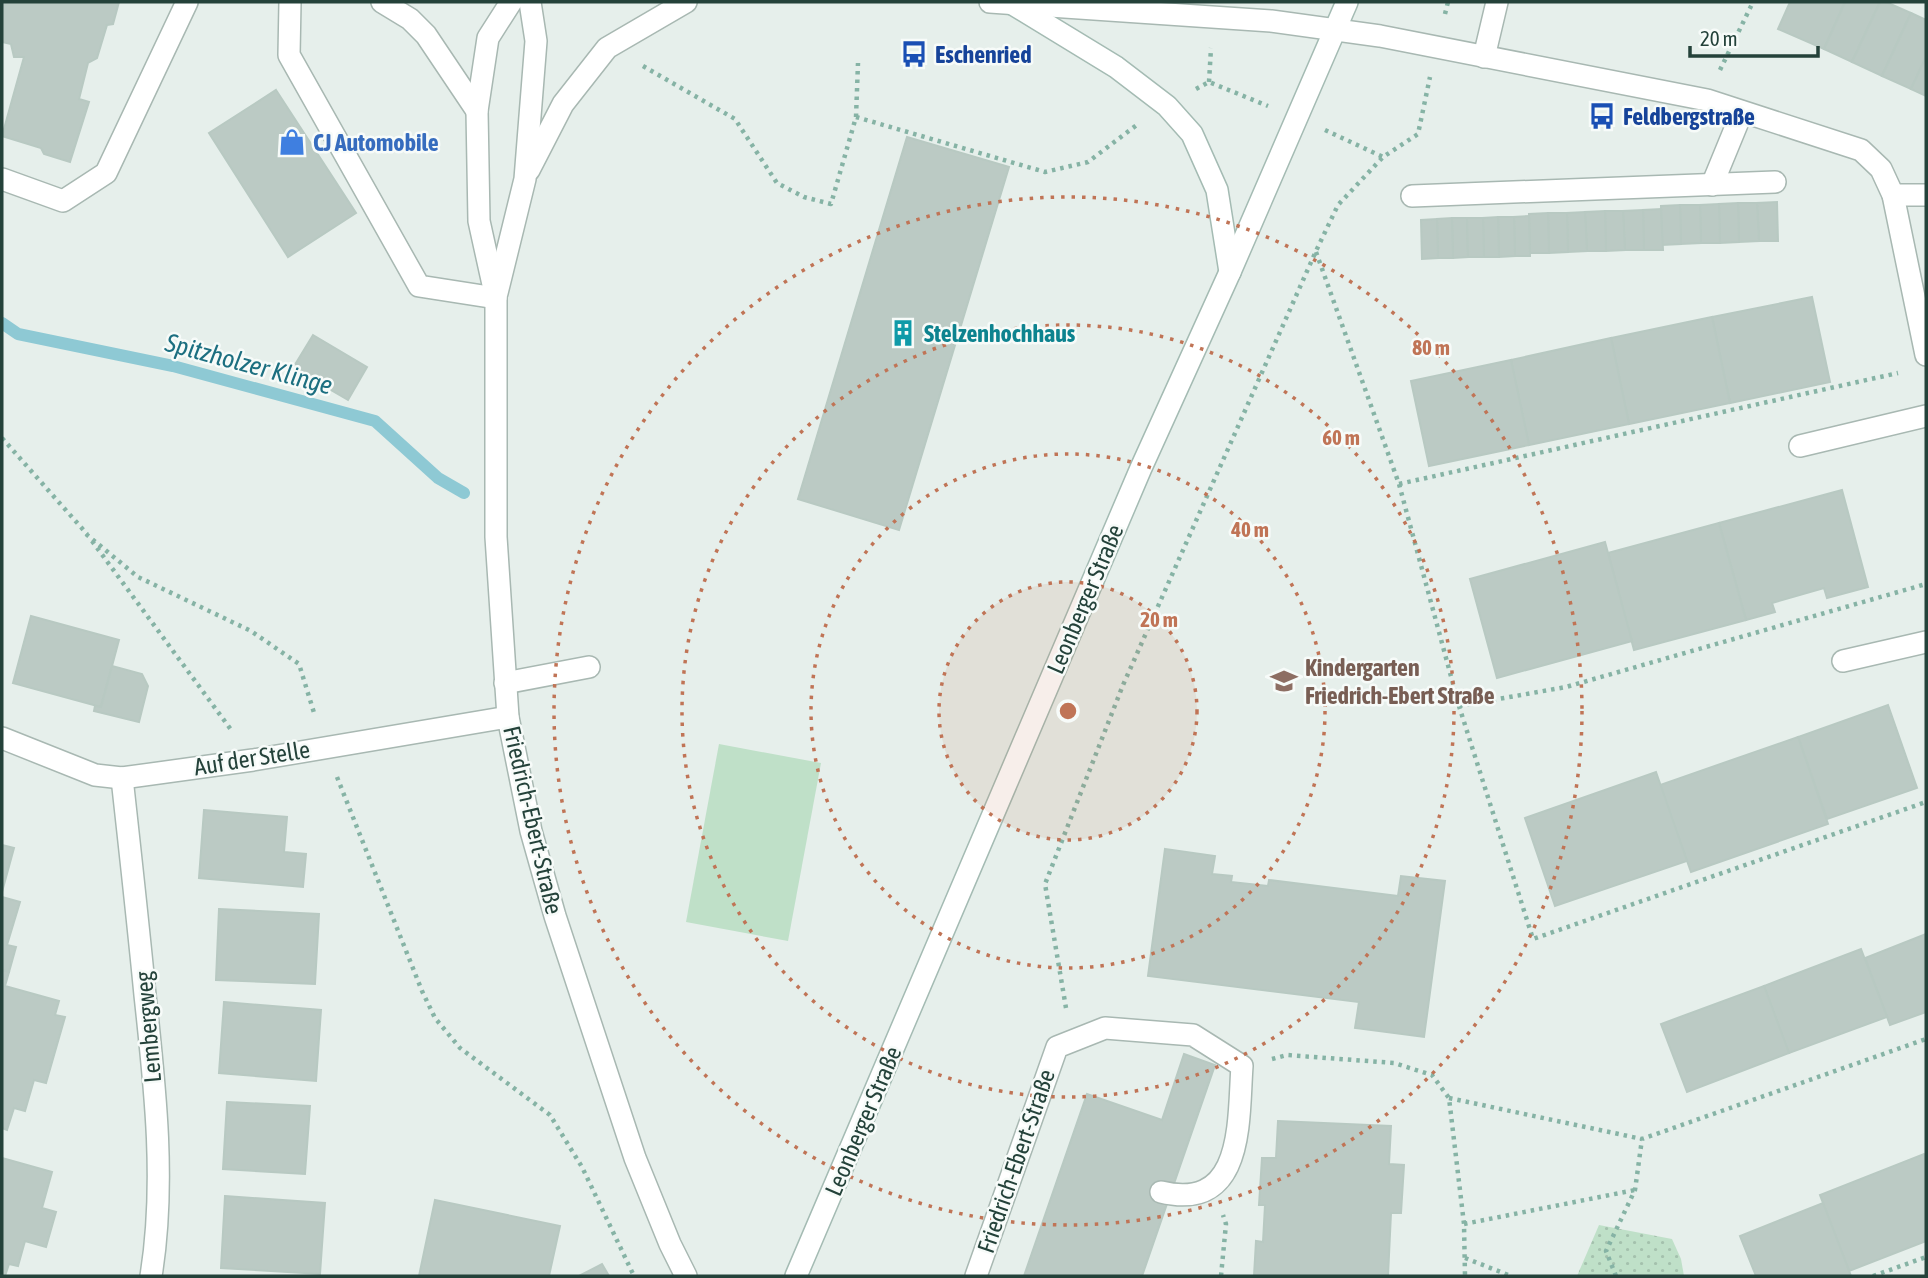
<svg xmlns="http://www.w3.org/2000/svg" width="1928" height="1278" font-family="'Asap Condensed',sans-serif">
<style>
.green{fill:#bfe0c8}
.park{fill:url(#park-dots)}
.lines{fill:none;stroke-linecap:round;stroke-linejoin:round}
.stream{stroke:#8ec9d4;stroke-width:12}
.building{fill:#bbcac4;stroke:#b8c9c2;stroke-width:2}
.service-casing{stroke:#a8b8b2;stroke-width:24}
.minor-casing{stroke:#a8b8b2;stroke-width:24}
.secondary-casing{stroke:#a4bbb3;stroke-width:24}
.path{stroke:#86b3a5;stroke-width:4.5;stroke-dasharray:3.5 5;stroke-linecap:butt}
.service{stroke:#fff;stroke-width:21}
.minor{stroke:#fff;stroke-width:21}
.secondary{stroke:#fff;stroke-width:21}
.ring{fill:none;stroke:#c07456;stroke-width:3.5;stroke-dasharray:3.5 7}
.labels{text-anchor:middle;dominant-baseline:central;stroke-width:5;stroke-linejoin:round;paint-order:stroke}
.transit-label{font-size:24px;font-weight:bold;fill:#164399;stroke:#f7fbf9;text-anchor:start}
.shop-label{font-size:24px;font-weight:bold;fill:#366cbe;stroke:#f7fbf9;text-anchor:start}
.culture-label{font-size:24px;font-weight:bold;fill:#0d838f;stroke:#f7fbf9;text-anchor:start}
.street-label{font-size:24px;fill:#24423a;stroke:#f7fbf9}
.education-label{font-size:24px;font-weight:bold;fill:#785e54;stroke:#f7fbf9;text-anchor:start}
.water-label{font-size:26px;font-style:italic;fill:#1c6f80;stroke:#f7fbf9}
.centre{fill:#c07456;stroke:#f7fbf9;stroke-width:3.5}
.ring-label{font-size:21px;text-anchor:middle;font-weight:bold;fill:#c07456;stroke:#f7fbf9;stroke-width:5;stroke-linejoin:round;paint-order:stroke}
</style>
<defs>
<pattern id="park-dots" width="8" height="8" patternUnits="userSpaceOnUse" patternTransform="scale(1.75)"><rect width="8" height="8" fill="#bfe0c8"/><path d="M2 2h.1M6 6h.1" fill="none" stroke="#a4c1ad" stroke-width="1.8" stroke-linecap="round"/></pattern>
</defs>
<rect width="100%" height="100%" fill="#e6efeb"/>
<!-- green -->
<path class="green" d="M719 744 821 763 788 941 686 922Z"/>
<!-- park -->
<path class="park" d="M1599 1225 1672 1239 1681 1259 1684 1276H1577Z"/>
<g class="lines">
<!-- stream -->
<path class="stream" d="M2 323 18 334 173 366 375 421 438 478 464 493"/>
</g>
<!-- building -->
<g class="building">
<path d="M2 2H119L113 24 107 25 97 58 88 63 79 99 89 102 70 162 44 154 41 148 2 136 24 57H14L11 44 2 42Z"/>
<path d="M1790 2H1845L1824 49 1778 29Z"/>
<path d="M1845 2H1880L1852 62 1824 49Z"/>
<path d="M1880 2H1886L1911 13 1882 76 1852 62Z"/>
<path d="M1911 13 1926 20V57L1911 89 1882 76Z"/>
<path d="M1926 57V96L1911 89Z"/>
<path d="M276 90 356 213 288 257 209 133Z"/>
<path d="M907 137 1009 167 899 530 798 499Z"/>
<path d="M1777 202 1778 241H1759L1757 203Z"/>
<path d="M1738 203H1757L1759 241 1739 242Z"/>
<path d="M1738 203 1739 242 1720 243 1719 204Z"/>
<path d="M1719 204 1720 243H1701L1700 205Z"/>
<path d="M1680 205H1700L1701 243 1681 244Z"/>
<path d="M1680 205 1681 244 1662 245 1661 206Z"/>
<path d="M1661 209 1663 250H1644L1643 210Z"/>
<path d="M1643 210 1644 250H1625L1623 211Z"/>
<path d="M1605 211H1623L1625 250 1606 251Z"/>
<path d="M1605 211 1606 251H1587L1585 212Z"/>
<path d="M1585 212 1587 251 1568 252 1567 213Z"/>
<path d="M1548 213H1567L1568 252 1549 253Z"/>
<path d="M1548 213 1549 253H1530L1529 214Z"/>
<path d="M1529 216 1530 256H1515L1514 217Z"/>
<path d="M1498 217H1514L1515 256 1499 257Z"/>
<path d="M1498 217 1499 257H1484L1483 218Z"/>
<path d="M1452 218H1467L1468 257 1453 258Z"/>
<path d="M1452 218 1453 258H1438L1437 219Z"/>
<path d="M1467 218H1483L1484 257H1468Z"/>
<path d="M1437 219 1438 258 1422 259 1421 220Z"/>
<path d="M1812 297 1830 382 1730 403 1712 317Z"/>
<path d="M1712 317 1730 403 1629 424 1611 338Z"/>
<path d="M313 335 367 367 348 400 293 368Z"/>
<path d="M1611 338 1629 424 1529 445 1511 360Z"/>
<path d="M1511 360 1529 445 1429 466 1411 381Z"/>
<path d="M1842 490 1868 587 1827 598 1824 588 1772 603 1775 612 1746 620 1719 523Z"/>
<path d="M1719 523 1746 620 1634 650 1608 553Z"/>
<path d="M1605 542 1632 641 1497 678 1470 579Z"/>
<path d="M31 616 119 640 101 707 13 683Z"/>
<path d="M112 666 142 674 148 686 139 722 94 711 95 706 101 707Z"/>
<path d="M1888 705 1917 788 1827 819 1798 737Z"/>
<path d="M1798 737 1828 824 1691 872 1660 785Z"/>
<path d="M1656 772 1687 861 1555 906 1525 818Z"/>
<path d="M204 810 287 817 284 852 306 854 303 887 199 878Z"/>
<path d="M2 845 14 848 2 892Z"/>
<path d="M1165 849 1215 856 1212 874 1232 876 1231 882 1268 886 1269 880 1398 896 1401 876 1445 881 1424 1037 1355 1028 1359 1002 1148 976Z"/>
<path d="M2 897 20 902 7 945 16 947 9 972 2 970Z"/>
<path d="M219 909 319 914 315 984 216 980Z"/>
<path d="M1926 934V1012L1890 1025 1865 958Z"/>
<path d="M1861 949 1887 1017 1789 1053 1764 986Z"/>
<path d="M2 970 9 972 5 986 59 1001 55 1015 65 1017 46 1083 34 1080 25 1111 14 1108 7 1130 2 1128Z"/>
<path d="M1764 986 1789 1053 1687 1092 1661 1024Z"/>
<path d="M224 1002 321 1010 316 1081 219 1073Z"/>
<path d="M1184 1054 1215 1065 1142 1276H1024L1087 1094 1162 1120Z"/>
<path d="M227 1102 310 1106 305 1174 223 1169Z"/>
<path d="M1278 1121 1391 1126 1389 1164 1404 1165 1401 1213H1391L1388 1276H1254L1256 1241 1263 1242 1265 1205H1259L1262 1158H1276Z"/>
<path d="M1924 1154 1926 1159V1241L1849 1271 1820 1195Z"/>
<path d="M2 1158 52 1172 42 1208 56 1212 46 1247 25 1241 18 1266 9 1264 5 1276H2Z"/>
<path d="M225 1196 325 1203 320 1274 221 1268Z"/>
<path d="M435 1200 560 1226 549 1276H419Z"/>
<path d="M1823 1203 1851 1276H1756L1740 1236Z"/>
<path d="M602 1264 609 1276H579Z"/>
</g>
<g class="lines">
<defs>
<g id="service">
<path d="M290 2 289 55 419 286 496 298"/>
<path d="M1484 57 1497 2"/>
<path d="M2 179 63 201 106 173 187 2"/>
<path d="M1712 185 1742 112"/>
<path d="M1412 196 1775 182"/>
<path d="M1800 446 1926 416"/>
<path d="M1843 661 1926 642"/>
<path d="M505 683 589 667"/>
<path d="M976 1276 1057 1047 1105 1028 1193 1035 1242 1066C1238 1120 1245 1212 1161 1192"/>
</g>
<g id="minor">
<path d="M382 2 410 19 426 35 477 111"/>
<path d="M511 2 488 38 477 111 479 221 496 298V537L508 717 531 831 555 916 635 1158 670 1244 686 1276"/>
<path d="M990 2 1271 21 1380 36 1707 100 1861 150 1881 169 1893 195 1926 355"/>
<path d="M529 170 563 104 607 48 686 2"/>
<path d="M1893 195H1926"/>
<path d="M497 293 525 179 536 41 530 2"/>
<path d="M2 738 95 775 122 778 253 760 508 717"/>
<path d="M122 778C130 850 138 922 145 995 155 1087 166 1184 151 1276"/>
</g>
<g id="secondary">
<path d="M1011 3 1116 67 1167 106 1192 134 1217 190 1230 272"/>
<path d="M796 1276 1141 468 1230 272 1347 2"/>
</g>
</defs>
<!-- service casing -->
<use href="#service" class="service-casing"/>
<!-- minor casing -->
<use href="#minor" class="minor-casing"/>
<!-- secondary casing -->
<use href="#secondary" class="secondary-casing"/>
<!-- path -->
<g class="path">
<path d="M1445 14 1448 2"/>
<path d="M643 66 735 119 777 183 804 197 831 204 856 117 1045 172 1088 162 1138 124"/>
<path d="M1720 70 1753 2"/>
<path d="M1209 82 1211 48"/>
<path d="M1196 89 1209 82 1268 106"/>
<path d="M856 117 858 63"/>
<path d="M1325 130 1383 157"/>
<path d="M1316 252 1399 484 1459 706 1533 939 1926 802"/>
<path d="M2 438 87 534"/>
<path d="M1399 484 1898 373"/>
<path d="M86 534 138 577 251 631 299 664 315 716"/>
<path d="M92 541 232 731"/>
<path d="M1459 706 1566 687 1926 584"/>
<path d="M337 777 422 991 435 1018 460 1048 550 1115 582 1167 634 1276"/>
<path d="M1066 1008 1045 884 1123 685 1316 251 1338 205 1383 157 1418 134 1430 77"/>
<path d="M1272 1059 1287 1055 1394 1063 1432 1075 1449 1098 1464 1224 1465 1276"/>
<path d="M1449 1098 1642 1139"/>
<path d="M1464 1224 1635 1190"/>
<path d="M1465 1258 1511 1276"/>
<path d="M1221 1276 1226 1224 1223 1215"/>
<path d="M1616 1276 1606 1251 1635 1190 1642 1139 1926 1039"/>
<path d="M1873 1276 1926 1257"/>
</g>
<!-- service -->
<use href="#service" class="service"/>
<!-- minor -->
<use href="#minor" class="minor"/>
<!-- secondary -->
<use href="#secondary" class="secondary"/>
</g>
<!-- distance rings -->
<circle cx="1068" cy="711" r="129" fill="#c07456" fill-opacity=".12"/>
<g class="ring">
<circle cx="1068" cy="711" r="129"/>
<circle cx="1068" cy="711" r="257"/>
<circle cx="1068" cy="711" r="386"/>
<circle cx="1068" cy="711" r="514"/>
</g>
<!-- icons -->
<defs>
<symbol id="bus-bare" viewBox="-9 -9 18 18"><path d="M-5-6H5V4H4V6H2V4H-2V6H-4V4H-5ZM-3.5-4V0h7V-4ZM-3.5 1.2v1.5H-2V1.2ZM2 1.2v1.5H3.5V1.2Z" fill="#1a4fb4" stroke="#f7fbf9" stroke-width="2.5" paint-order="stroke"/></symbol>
<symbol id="shop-bare" viewBox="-9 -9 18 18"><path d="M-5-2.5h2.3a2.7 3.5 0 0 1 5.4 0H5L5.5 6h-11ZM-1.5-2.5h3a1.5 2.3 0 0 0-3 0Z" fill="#3f7fe0" stroke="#f7fbf9" stroke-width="2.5" paint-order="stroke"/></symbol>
<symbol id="building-bare" viewBox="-9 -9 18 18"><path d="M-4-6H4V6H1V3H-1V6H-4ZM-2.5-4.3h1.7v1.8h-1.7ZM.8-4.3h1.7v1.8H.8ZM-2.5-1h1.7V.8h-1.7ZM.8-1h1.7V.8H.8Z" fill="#0f9aa8" stroke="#f7fbf9" stroke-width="2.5" paint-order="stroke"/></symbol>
<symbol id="school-bare" viewBox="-9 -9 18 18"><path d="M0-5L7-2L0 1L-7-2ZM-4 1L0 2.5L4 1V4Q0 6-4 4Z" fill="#8d6e63" stroke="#f7fbf9" stroke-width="2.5" paint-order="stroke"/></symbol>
</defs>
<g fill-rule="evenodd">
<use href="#bus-bare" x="895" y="35" width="38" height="38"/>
<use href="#bus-bare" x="1583" y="97" width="38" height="38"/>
<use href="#shop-bare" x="273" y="123" width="38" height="38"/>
<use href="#building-bare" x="884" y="314" width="38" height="38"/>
<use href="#school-bare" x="1265" y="662" width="38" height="38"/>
</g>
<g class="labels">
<!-- transit labels -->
<g class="transit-label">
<text x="935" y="54">Eschenried</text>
<text x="1623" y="116">Feldbergstraße</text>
</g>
<!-- shop labels -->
<g class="shop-label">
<text x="313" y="142">CJ Automobile</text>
</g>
<!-- culture labels -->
<g class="culture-label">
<text x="924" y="333">Stelzenhochhaus</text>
</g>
<!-- street labels -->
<g class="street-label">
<text transform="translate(1085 599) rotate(-67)">Leonberger Straße</text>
<text transform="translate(252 758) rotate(-9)">Auf der Stelle</text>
<text transform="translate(533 820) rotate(77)">Friedrich-Ebert-Straße</text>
<text transform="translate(148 1027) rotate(-95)">Lembergweg</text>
<text transform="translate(863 1121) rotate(-67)">Leonberger Straße</text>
<text transform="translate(1016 1161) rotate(-71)">Friedrich-Ebert-Straße</text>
</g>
<!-- education labels -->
<g class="education-label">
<text x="1305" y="667">Kindergarten<tspan x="1305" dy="28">Friedrich-Ebert Straße</tspan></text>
</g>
<!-- water labels -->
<g class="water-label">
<text transform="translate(249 364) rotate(15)">Spitzholzer Klinge</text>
</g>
</g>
<circle cx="1068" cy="711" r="10" class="centre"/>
<g class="ring-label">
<text x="1431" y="355">80 m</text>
<text x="1341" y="445">60 m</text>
<text x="1250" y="537">40 m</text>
<text x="1159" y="627">20 m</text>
</g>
<!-- border -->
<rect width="1928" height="1278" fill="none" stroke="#24423a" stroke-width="7"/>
<!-- scale -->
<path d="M1690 46v10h128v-10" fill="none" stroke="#24423a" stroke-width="3.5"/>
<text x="1700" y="46" font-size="21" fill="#24423a" stroke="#f7fbf9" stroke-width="5" paint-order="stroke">20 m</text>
</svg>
